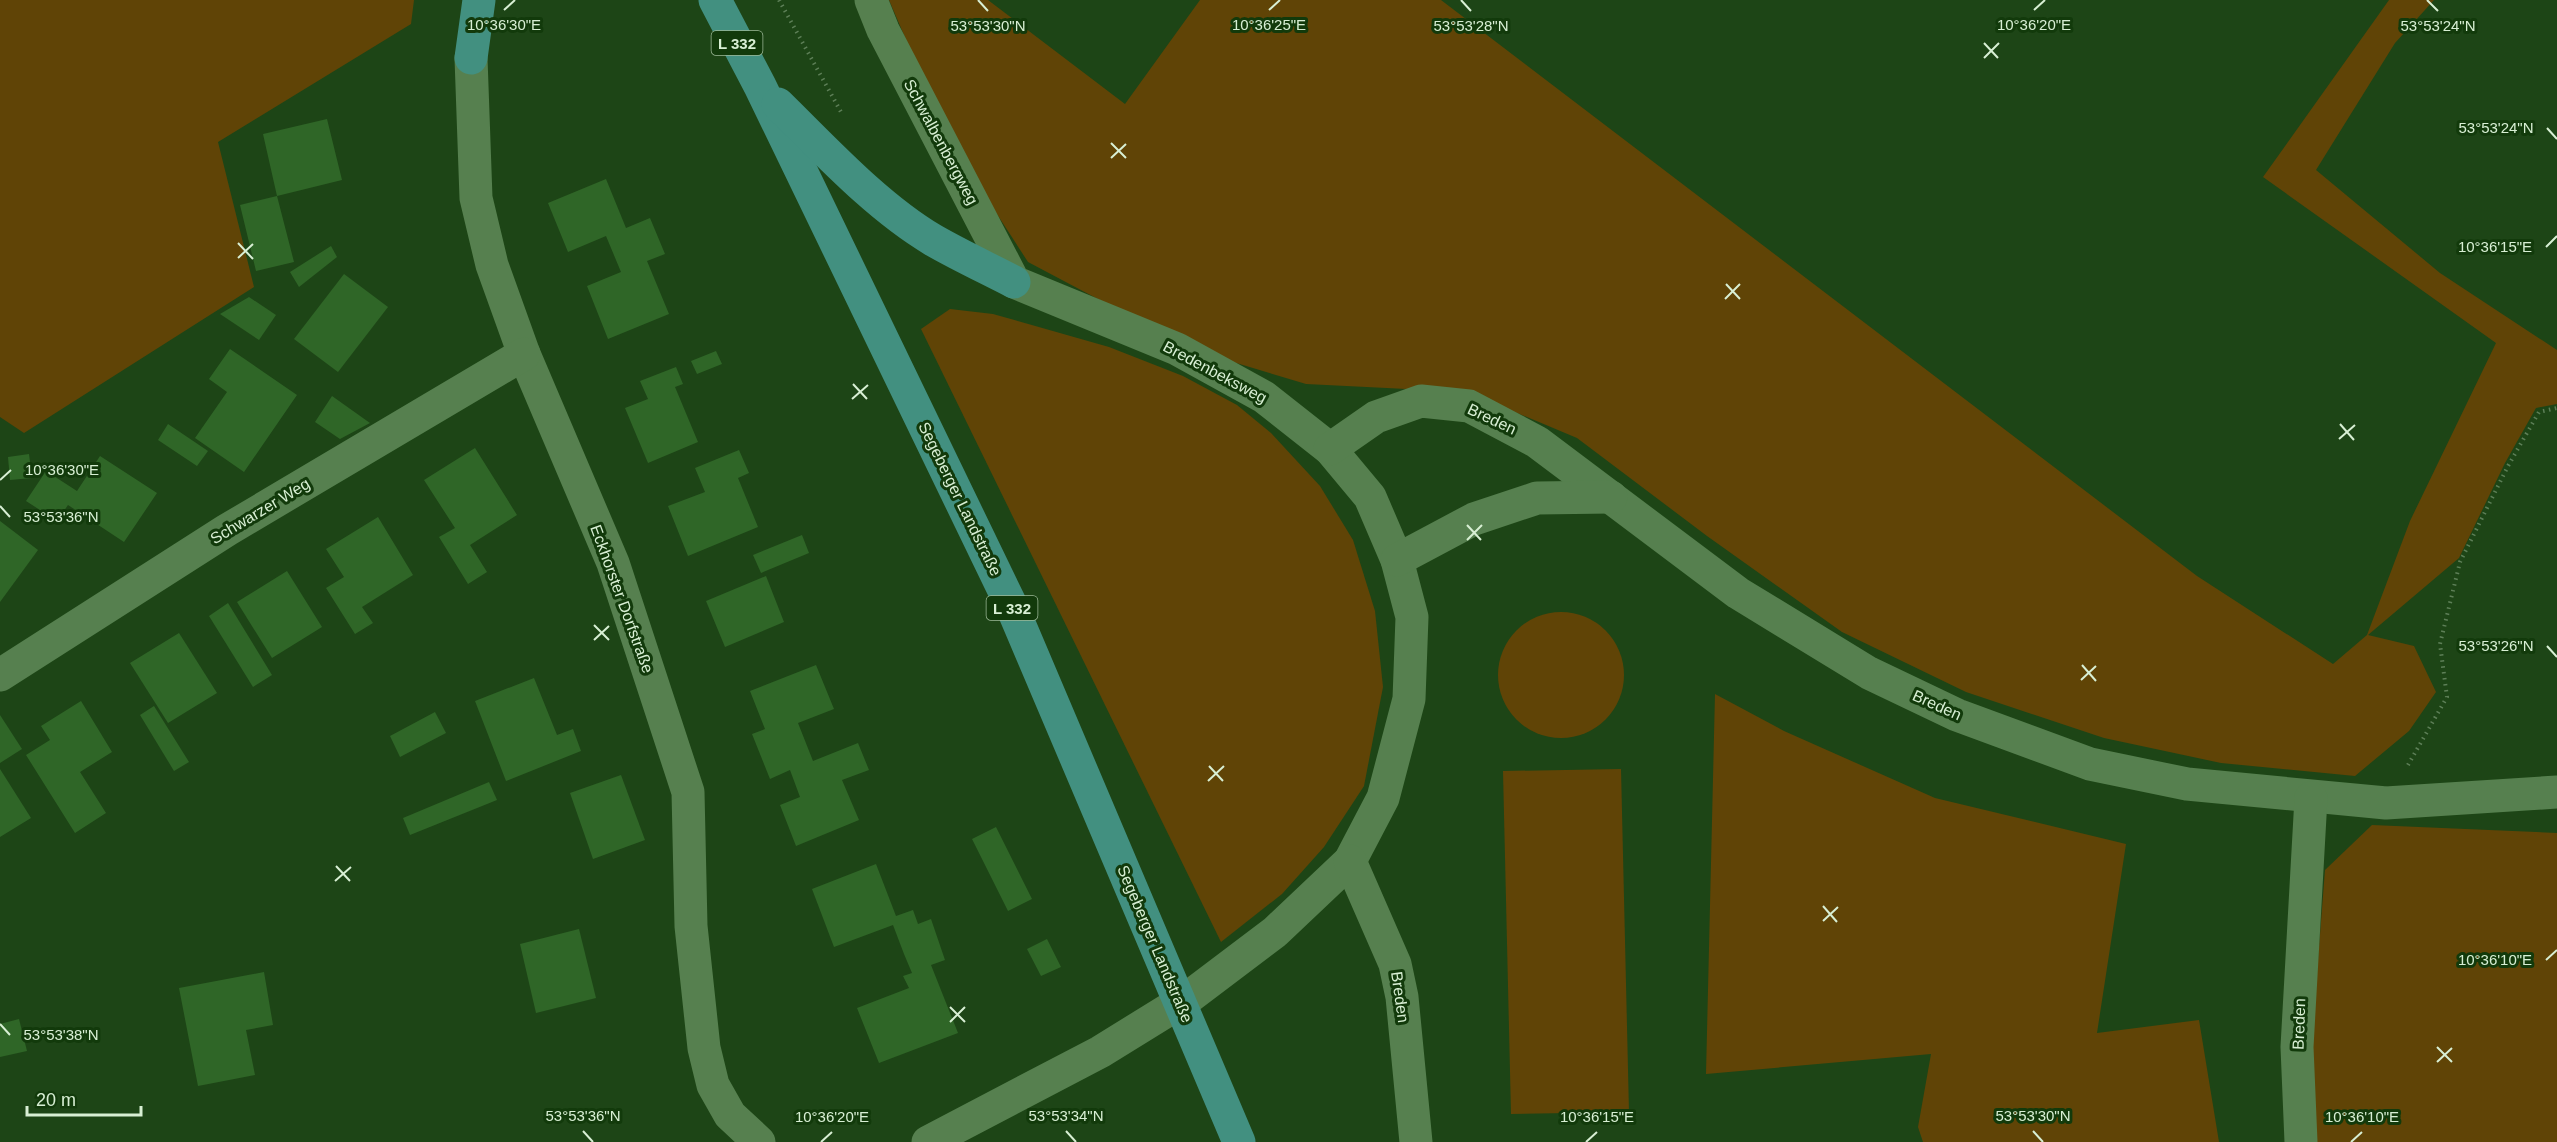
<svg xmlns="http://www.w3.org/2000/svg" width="2557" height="1142" font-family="Helvetica,sans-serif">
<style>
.green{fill:#604406}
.building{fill:#2f6627}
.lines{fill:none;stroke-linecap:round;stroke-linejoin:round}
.path{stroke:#5d7f57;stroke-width:4;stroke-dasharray:1.5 4.5;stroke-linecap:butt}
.minor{stroke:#56804f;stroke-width:33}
.primary{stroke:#429080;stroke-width:33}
.ticks{fill:none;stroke:#d8efd4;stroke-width:2}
.labels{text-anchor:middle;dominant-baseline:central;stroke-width:6;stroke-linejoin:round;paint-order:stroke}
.shield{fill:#123a0b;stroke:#9db998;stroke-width:1.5}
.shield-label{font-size:15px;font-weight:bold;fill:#d8efd4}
.street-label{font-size:16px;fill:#d8efd4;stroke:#123a0b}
.ticks-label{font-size:15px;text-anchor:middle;fill:#d8efd4;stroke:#123a0b;stroke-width:6;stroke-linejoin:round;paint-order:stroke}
</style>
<rect width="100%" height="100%" fill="#1d4516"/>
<!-- green -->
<g class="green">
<path d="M0 0H414L411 24 218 142 254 287 24 433 0 417Z"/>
<path d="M889 0H988L1125 104 1200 0H1441L2197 576 2333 664 2367 635 2410 521 2496 343 2263 177 2389 0H2434L2395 43 2316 170 2440 273 2557 350V404L2536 408 2505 463 2459 558 2368 635 2414 646 2436 692 2409 731 2355 776 2221 763 2104 738 1966 692 1842 632 1707 536 1577 438 1467 392 1306 384 1223 359 1147 325 1028 262 980 188 907 42Z"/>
<path d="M950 309 993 314 1109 347 1183 376 1237 405 1271 433 1320 486 1353 540 1375 611 1383 687 1364 786 1324 847 1282 894 1221 942 921 329Z"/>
<circle cx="1561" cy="675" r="63"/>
<path d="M1715 694 1784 731 1935 798 2126 844 2097 1033 2199 1020 2219 1142H1923L1918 1127 1931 1054 1706 1074Z"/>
<path d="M1621 769 1629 1112 1511 1114 1503 771Z"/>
<path d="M2372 825 2557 833V1142H2304L2325 870Z"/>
</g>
<!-- building -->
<g class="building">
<path d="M327 119 342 180 277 196 294 262 256 271 240 205 277 196 263 134Z"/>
<path d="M606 179 626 228 650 218 665 254 647 261 669 314 608 339 587 286 621 272 606 236 568 252 548 203Z"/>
<path d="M331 246 337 257 299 287 290 272Z"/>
<path d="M344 274 388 307 338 372 294 339Z"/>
<path d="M249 297 276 315 259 340 220 314Z"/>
<path d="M230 349 297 395 244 472 195 438 227 392 209 379Z"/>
<path d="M716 351 722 364 697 374 691 361Z"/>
<path d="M676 367 683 384 675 387 698 442 648 463 625 408 648 399 640 381Z"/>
<path d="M332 396 370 423 340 439 315 422Z"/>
<path d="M168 424 208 451 197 466 158 440Z"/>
<path d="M475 448 517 515 470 545 487 572 468 584 439 537 455 528 424 480Z"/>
<path d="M739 450 749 473 738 478 758 527 688 556 668 506 705 492 695 468Z"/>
<path d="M29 454 32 478 10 480 8 457Z"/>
<path d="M100 456 157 493 124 542 68 505 57 521 26 501 46 471 77 491Z"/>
<path d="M378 517 413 575 362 607 373 623 355 634 326 588 344 577 326 549Z"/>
<path d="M0 521 38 550 0 602Z"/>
<path d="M802 535 809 553 761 573 753 555Z"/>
<path d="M287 571 322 627 272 658 237 602Z"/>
<path d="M766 576 784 622 725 647 706 601Z"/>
<path d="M228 603 272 675 253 687 209 616Z"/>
<path d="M179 633 217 693 168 723 130 663Z"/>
<path d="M816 665 834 709 798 723 813 761 858 743 869 770 842 780 859 820 796 846 780 805 800 797 790 770 770 779 752 734 765 729 750 691Z"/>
<path d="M534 678 557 735 573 729 581 751 506 781 475 701Z"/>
<path d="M81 701 112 752 80 772 106 813 75 833 26 755 50 740 41 726Z"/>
<path d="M154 706 189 762 174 771 140 715Z"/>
<path d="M435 712 446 733 400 757 390 736Z"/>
<path d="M0 715 22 749 0 763Z"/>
<path d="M0 769 31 818 0 837Z"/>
<path d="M621 775 645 840 593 859 570 793Z"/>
<path d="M489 782 497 800 410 835 403 818Z"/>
<path d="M996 827 1032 899 1008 911 972 839Z"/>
<path d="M876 864 896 916 913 910 918 924 931 919 945 960 931 965 958 1033 879 1063 857 1008 909 988 903 976 912 973 904 954 893 925 834 947 812 889Z"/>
<path d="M579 929 596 998 536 1013 520 944Z"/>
<path d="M1047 939 1061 967 1041 976 1027 949Z"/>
<path d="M264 972 273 1025 246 1030 255 1075 198 1086 179 988Z"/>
<path d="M19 1019 27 1051 0 1057V1024Z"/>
</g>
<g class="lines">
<!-- path -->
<g class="path">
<path d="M779 0 841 112"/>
<path d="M2408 765 2447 697 2440 644 2460 562 2508 466 2539 412 2557 408"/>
</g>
<!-- minor -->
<g class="minor">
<path d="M871 0 883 30 1014 282 1177 349 1264 397 1330 449 1370 497 1397 560 1412 617 1409 699 1383 798 1350 861 1275 932 1189 997 1100 1052 928 1142"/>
<path d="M471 58 476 198 492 265 524 354 613 563 688 792 691 926 704 1048 713 1085 730 1115 759 1142"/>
<path d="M1330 449 1376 417 1421 401 1469 406 1537 442 1738 593 1869 673 1957 715 2090 764 2187 784 2386 803 2557 792"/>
<path d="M1397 560 1474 519 1537 498 1611 497"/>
<path d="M0 675 227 530 524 354"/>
<path d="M1350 861 1395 964 1402 997 1416 1142"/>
<path d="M2301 1142 2297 1047 2311 798"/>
</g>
<!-- primary -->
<g class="primary">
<path d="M715 0 760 86 1012 607 1239 1142"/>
<path d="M471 58 479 0"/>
<path d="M778 104C825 150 876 206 933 240 959 255 987 268 1014 282"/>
</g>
</g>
<!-- ticks -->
<path class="ticks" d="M978 0 988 11M1461 0 1471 11M2427 0 2438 11M504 10 515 0M1269 10 1280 0M2034 10 2045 0M1984 43 1998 58M1984 58 1999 43M2547 128 2557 139M1111 143 1126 158M1111 158 1126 144M238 243 253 259M2546 247 2557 236M238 258 253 244M1726 284 1740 299M1725 299 1740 284M853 384 867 399M852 399 868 385M2340 424 2354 440M2339 439 2355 425M0 480 11 470M0 506 10 517M1467 525 1481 540M1467 540 1482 525M594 625 609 640M594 640 609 626M2547 646 2557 657M2082 665 2096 681M2081 680 2096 666M1209 766 1223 781M1208 781 1224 766M336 866 350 881M335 881 351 867M1823 906 1837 922M1823 921 1838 907M2546 960 2557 950M950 1007 965 1022M950 1022 965 1007M0 1024 10 1035M2437 1047 2452 1062M2437 1062 2452 1048M583 1131 593 1142M1066 1131 1076 1142M2033 1131 2043 1142M821 1142 832 1132M1586 1142 1597 1132M2351 1142 2362 1132"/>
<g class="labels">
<!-- shield labels -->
<g class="shield">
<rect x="711.5" y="31" width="51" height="24" rx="4.5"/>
<rect x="986.5" y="596" width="51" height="24" rx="4.5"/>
</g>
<g class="shield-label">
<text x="737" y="43">L 332</text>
<text x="1012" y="608">L 332</text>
</g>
<!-- street labels -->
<g class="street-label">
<text transform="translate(941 142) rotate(62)">Schwalbenbergweg</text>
<text transform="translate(1215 372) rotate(28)">Bredenbeksweg</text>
<text transform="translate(1492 419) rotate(25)">Breden</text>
<text transform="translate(960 499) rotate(64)">Segeberger Landstraße</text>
<text transform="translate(260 511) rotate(-31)">Schwarzer Weg</text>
<text transform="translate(622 599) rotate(70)">Eckhorster Dorfstraße</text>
<text transform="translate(1937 705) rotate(24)">Breden</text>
<text transform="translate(1155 944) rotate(67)">Segeberger Landstraße</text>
<text transform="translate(1400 997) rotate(82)">Breden</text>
<text transform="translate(2299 1024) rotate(-88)">Breden</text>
</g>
</g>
<g class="ticks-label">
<text x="504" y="30">10°36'30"E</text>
<text x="1269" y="30">10°36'25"E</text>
<text x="2034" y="30">10°36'20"E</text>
<text x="988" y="31">53°53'30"N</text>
<text x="1471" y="31">53°53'28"N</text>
<text x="2438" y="31">53°53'24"N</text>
<text x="2496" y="133">53°53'24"N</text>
<text x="2495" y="252">10°36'15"E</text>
<text x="62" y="475">10°36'30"E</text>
<text x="61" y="522">53°53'36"N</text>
<text x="2496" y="651">53°53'26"N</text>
<text x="2495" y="965">10°36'10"E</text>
<text x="61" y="1040">53°53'38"N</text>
<text x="583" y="1121">53°53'36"N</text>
<text x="1066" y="1121">53°53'34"N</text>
<text x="2033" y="1121">53°53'30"N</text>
<text x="832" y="1122">10°36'20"E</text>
<text x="1597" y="1122">10°36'15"E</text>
<text x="2362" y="1122">10°36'10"E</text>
</g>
<!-- scale -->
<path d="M27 1106v9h114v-9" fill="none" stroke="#d8efd4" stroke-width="3"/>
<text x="36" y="1106" font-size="18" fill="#d8efd4" stroke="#123a0b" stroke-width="4.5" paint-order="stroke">20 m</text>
</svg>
